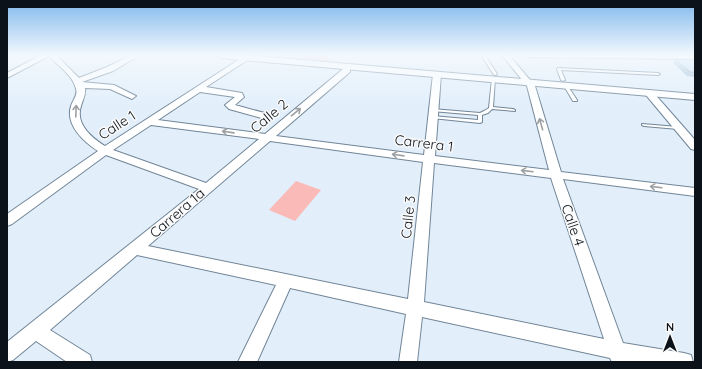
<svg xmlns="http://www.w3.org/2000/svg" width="702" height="369" font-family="Quicksand,sans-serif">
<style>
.green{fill:#fabbb8}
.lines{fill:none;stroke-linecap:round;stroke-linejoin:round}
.service-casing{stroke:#718597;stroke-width:2}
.minor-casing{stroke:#718597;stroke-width:2}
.tertiary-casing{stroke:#718597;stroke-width:2}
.service{fill:#fff;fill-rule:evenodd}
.minor{fill:#fff;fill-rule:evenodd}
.tertiary{fill:#fff;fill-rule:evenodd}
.wall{fill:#9dbbd5}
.building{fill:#b7d9f8;stroke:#8098ae}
.oneway{stroke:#9da0a3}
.labels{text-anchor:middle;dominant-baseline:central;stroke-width:3;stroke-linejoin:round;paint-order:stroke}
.street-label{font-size:14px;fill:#0b1219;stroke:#fafafa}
</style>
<rect width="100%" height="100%" fill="#e2effb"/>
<!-- green -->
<g class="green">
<path d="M269 55H327L329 61Z"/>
<path d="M296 181 321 190 295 221 269 210Z"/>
</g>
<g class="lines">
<defs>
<g id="service">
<path d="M481 55H485L497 74 496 75H494Z"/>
<path d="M558 68 658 73 660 74 658 75 561 70 565 80 563 81 561 80 557 69Z"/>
<path d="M492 78 495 79 493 107 513 109 515 110V111L492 109 488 113 482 115V122L480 123 432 118 430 117 432 116 478 120V115L432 111 430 110 432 109 480 113 484 111 489 108Z"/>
<path d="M565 85H567L577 100V101H573L564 86Z"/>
<path d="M642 124 678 127 680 128 678 129 644 126 642 125Z"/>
</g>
<g id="minor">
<path d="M41 55H56L79 78 107 67 132 55H140L113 71 82 82 114 85 136 96 132 99 110 89 85 88C86 95 83 99 81 106 75 124 92 138 105 146L246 55 250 57 249 59 206 87 242 93 244 97 235 105 272 115V119L269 120 229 109 225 105 235 97 200 92 158 120 265 134 343 69 342 67 346 65 350 67V72L276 136 424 155 433 74 437 72 441 74 435 156 549 170 527 86 502 55H509L535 86 561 172 695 188V196L563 179 623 343 684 353 691 355 693 362H612L610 358 422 317 417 362H399L406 314 290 288 257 362H238L276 285 137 255 50 330 90 355 92 362H67L36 341 13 360 7 362V342L199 189 106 155 12 224 7 226V214L98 151C84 142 65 125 71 106 73 100 78 95 76 89 73 75 58 66 49 56L7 78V73ZM151 125 259 139 206 183 113 150ZM270 141 423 162 408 299 148 246ZM434 163 551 178 604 339 424 302Z"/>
<path d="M526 55H695V59L530 57Z"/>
<path d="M649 90 652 91 695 140V150L691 149 646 95 645 93Z"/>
</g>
<path id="tertiary" d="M216 55H246L695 94V100L220 58Z"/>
</defs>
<!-- service casing -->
<use href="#service" class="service-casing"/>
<!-- minor casing -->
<use href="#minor" class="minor-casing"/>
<!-- tertiary casing -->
<use href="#tertiary" class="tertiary-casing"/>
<!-- service -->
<use href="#service" class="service"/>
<!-- minor -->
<use href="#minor" class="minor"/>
<!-- tertiary -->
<use href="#tertiary" class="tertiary"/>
</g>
<!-- wall -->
<path class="wall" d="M675 59 695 60V77L687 76 673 63Z"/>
<!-- building -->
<path class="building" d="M675 59 695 60V72H690Z"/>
<!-- one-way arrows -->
<defs><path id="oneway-shaft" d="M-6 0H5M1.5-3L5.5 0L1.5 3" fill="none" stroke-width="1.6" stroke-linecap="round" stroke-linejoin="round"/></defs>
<g class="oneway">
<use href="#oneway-shaft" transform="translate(76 111) rotate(-88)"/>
<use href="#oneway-shaft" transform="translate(296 112) rotate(-40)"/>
<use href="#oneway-shaft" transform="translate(541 124) rotate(-106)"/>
<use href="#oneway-shaft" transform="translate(228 132) rotate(-172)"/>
<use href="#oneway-shaft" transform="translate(398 155) rotate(-172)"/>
<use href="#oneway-shaft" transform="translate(527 171) rotate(-173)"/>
<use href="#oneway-shaft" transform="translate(656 187) rotate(-173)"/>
</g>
<!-- sky -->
<linearGradient id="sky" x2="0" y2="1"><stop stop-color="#80b8ec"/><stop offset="0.52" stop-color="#f2f8fd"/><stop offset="1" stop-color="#f2f8fd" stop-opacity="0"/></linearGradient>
<rect width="702" height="106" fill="url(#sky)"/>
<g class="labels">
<!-- street labels -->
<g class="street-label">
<text transform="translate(269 116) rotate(-40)">Calle 2</text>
<text transform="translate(117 125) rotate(-33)">Calle 1</text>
<text transform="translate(424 143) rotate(7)">Carrera 1</text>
<text transform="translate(177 213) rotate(-41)">Carrera 1a</text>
<text transform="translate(408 217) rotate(-84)">Calle 3</text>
<text transform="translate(573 225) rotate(71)">Calle 4</text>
</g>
</g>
<!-- border -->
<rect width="702" height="369" fill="none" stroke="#0b1219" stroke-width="16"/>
<!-- north arrow -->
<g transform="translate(670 337)" stroke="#fafafa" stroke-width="3" paint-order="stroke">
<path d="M0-3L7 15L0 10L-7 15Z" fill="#0b1219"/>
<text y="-6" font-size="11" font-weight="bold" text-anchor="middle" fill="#0b1219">N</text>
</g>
</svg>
